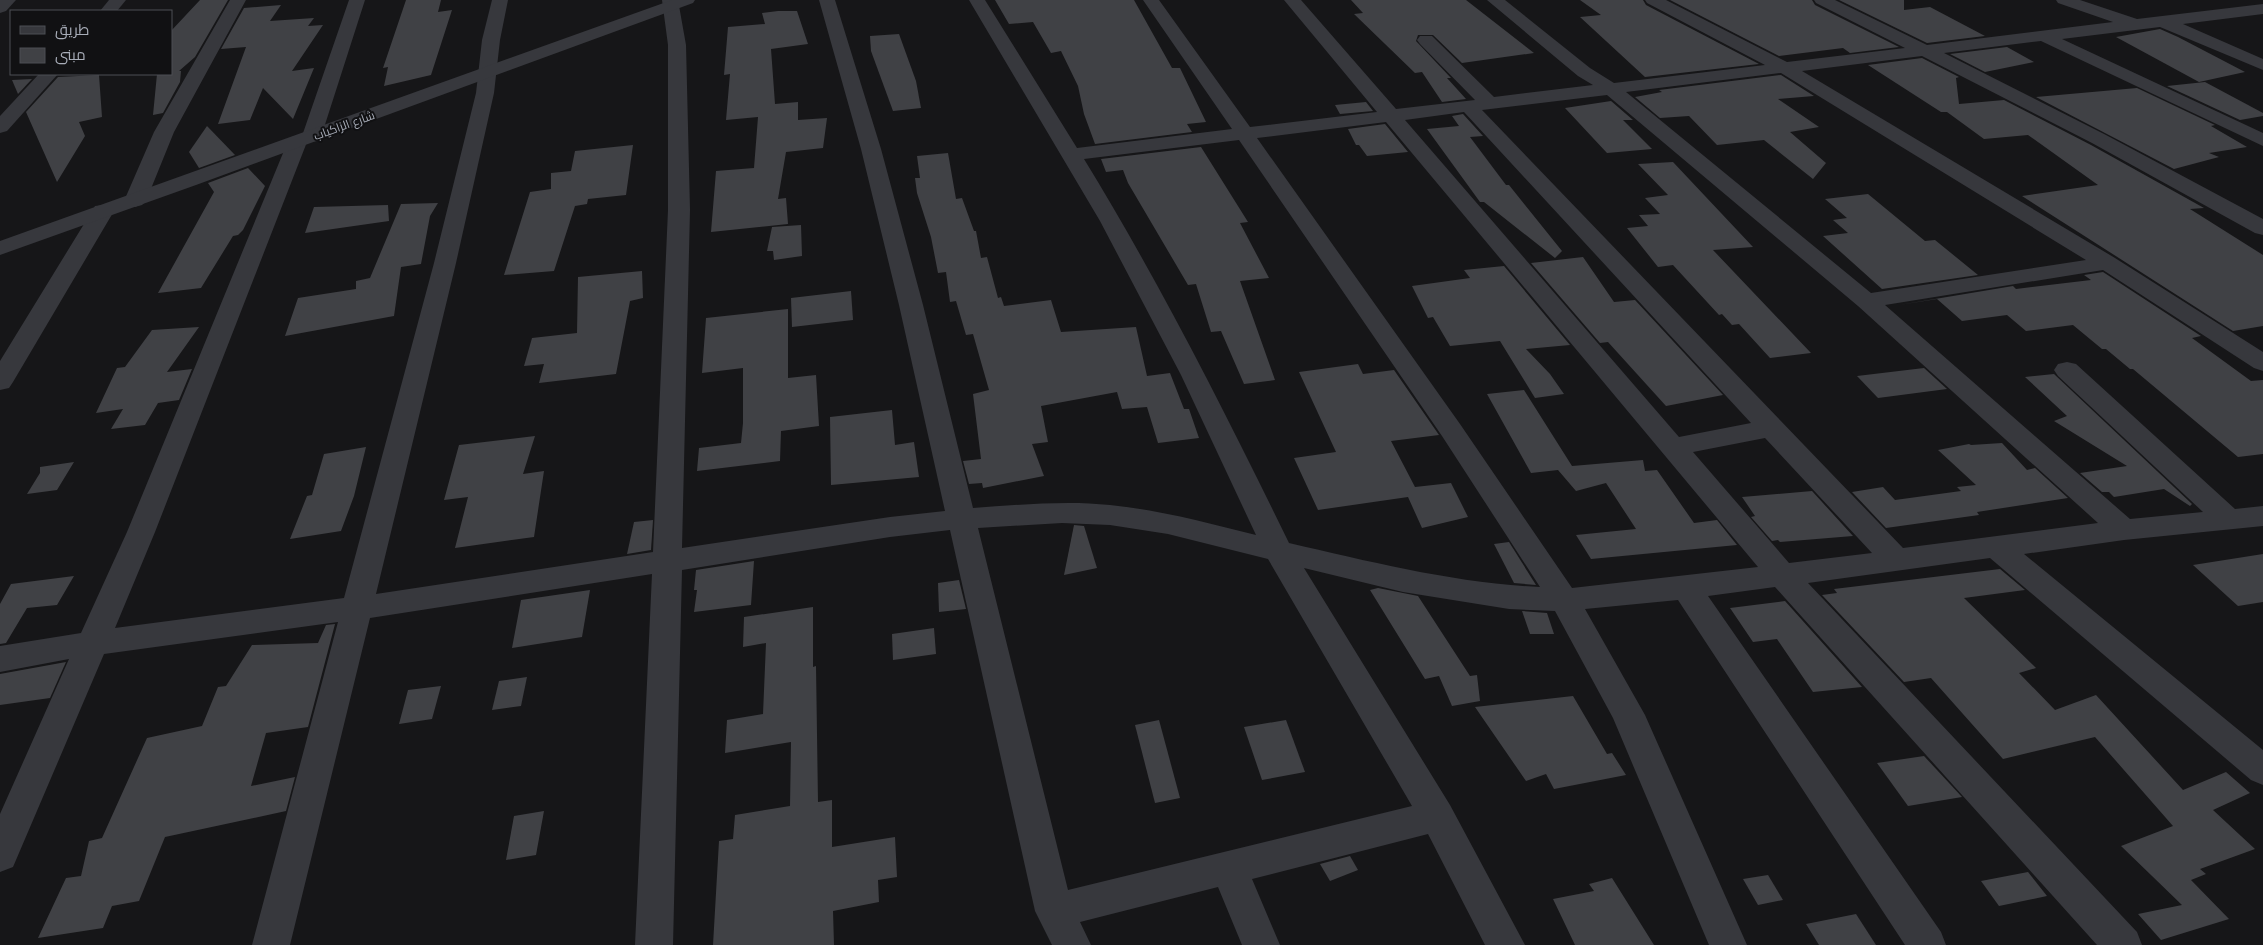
<svg xmlns="http://www.w3.org/2000/svg" width="2263" height="945" font-family="Inter,Cairo,sans-serif">
<style>
.building{fill:#404145}
.lines{fill:none;stroke-linecap:round;stroke-linejoin:round}
.minor{fill:#37383d;fill-rule:evenodd}
.tertiary{fill:#37383d;fill-rule:evenodd}
.labels{text-anchor:middle;dominant-baseline:central;stroke-width:4;stroke-linejoin:round;paint-order:stroke}
.far-street-label{font-size:12px;fill:#a8adb8;stroke:#111113}
</style>
<rect width="100%" height="100%" fill="#161618"/>
<!-- building -->
<g class="building">
<path d="M200 0H228L195 57 179 71H181L180 82 163 113 153 115 157 74H171V31Z"/>
<path d="M406 0H441L438 12 452 10 431 75 384 86 388 67 383 68Z"/>
<path d="M995 0H1134L1172 68H1180L1206 122 1187 124 1192 132 1095 144 1084 114 1078 86 1061 51 1051 53 1033 22 1009 24Z"/>
<path d="M1351 0H1466L1534 53 1462 63 1433 35H1418L1416 41 1451 78H1447L1466 99 1442 102 1422 72 1415 73 1354 14 1363 13Z"/>
<path d="M1580 0H1643L1646 5 1759 64 1645 77 1580 17 1601 15Z"/>
<path d="M1670 0H1812L1815 5 1899 47 1850 53 1843 48 1779 56Z"/>
<path d="M1839 0H1904V10L1930 7 1985 36 1927 43Z"/>
<path d="M281 5 270 21 314 18 308 26 323 25 292 71 314 68 293 119 263 88 250 120 218 124 246 47 221 49 244 8Z"/>
<path d="M778 11H797L808 44 771 49 775 104 798 102V120L827 118 823 148 786 152 778 199 786 198 788 224 711 232 716 171 754 168 758 117 726 120 730 74 724 75 728 27 765 24 762 13Z"/>
<path d="M2160 29 2178 37 2245 72 2199 82 2116 37Z"/>
<path d="M899 34 916 81 921 108 893 111 871 51 870 36Z"/>
<path d="M2007 47 2034 62 1985 72 1950 54Z"/>
<path d="M1922 58 1959 77 1956 78 1959 104 2004 100 2091 145 2204 208 2190 209 2263 255V326L2233 331 2022 196 2098 185 2028 135 1984 139 1947 112H1941L1868 65Z"/>
<path d="M99 75 102 117 79 122 85 136 57 182 26 112 58 77Z"/>
<path d="M1781 75 1814 96 1778 99 1819 127 1790 132 1826 163 1813 179 1764 140 1717 145 1689 116 1660 118 1635 97 1662 92 1659 90Z"/>
<path d="M32 79 18 94 12 80Z"/>
<path d="M2205 82 2263 113V116L2240 120 2167 86Z"/>
<path d="M2137 88 2215 125 2211 126 2247 147 2209 153 2219 157 2174 169 2036 97Z"/>
<path d="M1611 101 1633 120H1623L1652 149 1607 153 1565 108Z"/>
<path d="M1366 102 1373 111 1340 114 1335 105Z"/>
<path d="M1463 114 1483 136 1470 137 1506 185H1509L1562 251 1555 258 1484 202H1480L1427 129 1459 126 1452 116Z"/>
<path d="M1385 124 1408 152 1367 156 1359 145H1356L1348 129Z"/>
<path d="M207 126 235 155 199 168 189 152Z"/>
<path d="M633 145 626 195 588 199 587 204 575 206 554 271 504 275 530 192 551 189V173L571 171 575 151Z"/>
<path d="M1201 147 1248 222 1240 223 1269 278 1240 281 1275 380 1244 384 1221 331 1211 332 1196 284 1188 285 1128 183 1123 170 1106 172 1101 159Z"/>
<path d="M948 153 956 199 962 198 974 231H976L981 258 987 257 998 298 1001 297 1004 306 1051 300 1061 332 1136 327 1147 376 1170 373 1184 409H1189L1199 438 1158 443 1147 407 1122 409 1117 392 1041 406 1048 442 1032 444 1044 476 983 488 982 483 969 484 963 461 981 459 973 394 989 390 973 334 966 335 956 301 950 302 946 272 938 273 931 237 917 193 915 178H920L917 156Z"/>
<path d="M1673 162 1753 247 1713 250 1811 353 1770 358 1739 324 1732 325 1722 314 1719 315 1673 265 1658 267 1627 228 1648 226 1639 215 1660 214 1645 198 1668 195 1638 164Z"/>
<path d="M248 168 265 186 243 230 238 235 233 236 201 288 158 293 214 192 208 183Z"/>
<path d="M1868 194 1925 241 1935 240 1978 275 1882 289 1823 236 1848 233 1833 220 1847 218 1825 199Z"/>
<path d="M438 203 430 216 421 264 401 267 394 316 285 336 298 298 356 289V281L370 278 401 204Z"/>
<path d="M388 205 389 221 305 233 314 207Z"/>
<path d="M801 225 802 256 774 260 773 251H767L772 227Z"/>
<path d="M1583 257 1614 302 1635 300 1723 395 1666 406 1608 342 1600 343 1531 263Z"/>
<path d="M1504 266 1570 345 1526 349 1550 374 1564 394 1535 398 1500 341 1450 346 1433 317 1428 318 1412 286 1470 278 1464 270Z"/>
<path d="M642 271 643 298 630 301 616 374 539 383 544 364 524 366 532 338 577 333 578 277Z"/>
<path d="M2103 272 2201 336 2192 338 2251 381 2263 380V454L2238 457 2133 369H2130L2106 349H2102L2073 325 2026 331 2007 315 1962 321 1937 299 1899 305 2013 286 2016 289 2091 280 2084 275Z"/>
<path d="M851 291 853 320 792 327 791 298Z"/>
<path d="M788 309V378L816 375 819 426 781 431 780 461 697 471 699 448 741 443 743 423V368L702 373 706 318Z"/>
<path d="M199 327 167 372 192 369 179 400 158 403 145 425 111 429 123 409 96 413 117 368 125 367 152 330Z"/>
<path d="M1358 364 1363 374 1394 370 1439 435 1391 441 1415 487 1451 483 1468 517 1422 528 1408 497 1318 510 1294 458 1336 452 1299 372Z"/>
<path d="M1924 368 1947 389 1878 398 1857 376Z"/>
<path d="M2054 374 2192 504 2190 506 2164 489 2114 497 2109 492H2102L2080 473 2127 466 2054 421 2067 416 2025 377Z"/>
<path d="M1524 390 1572 466 1643 460 1645 471 1657 470 1694 523 1717 520 1737 545 1591 559 1576 535 1636 529 1606 483 1576 491 1558 470 1531 473 1487 394Z"/>
<path d="M892 410 895 445 914 442 919 477 831 485 830 417Z"/>
<path d="M535 436 523 474 544 471 534 537 455 548 468 497 444 500 459 445Z"/>
<path d="M2002 443 2027 470 2035 468 2068 498 1977 512 1979 515 1886 528 1852 492 1883 487 1895 500 1961 491 1957 487 1976 485 1938 450 1969 444 1971 445Z"/>
<path d="M366 447 354 496 341 531 290 539 307 496 312 495 324 454Z"/>
<path d="M74 462 57 490 27 494 40 473V467Z"/>
<path d="M1812 491 1853 536 1780 542 1778 540 1772 541 1751 517 1755 516 1742 497Z"/>
<path d="M653 520 651 550 627 554 634 522Z"/>
<path d="M1074 525 1084 526 1097 568 1064 575Z"/>
<path d="M1509 542 1536 585 1514 583 1494 544Z"/>
<path d="M2263 554V602L2238 606 2193 565Z"/>
<path d="M754 561 751 605 694 612 697 590H694L696 570Z"/>
<path d="M2000 569 2025 590 1964 598 2036 668 2019 673 2055 710 2096 695 2183 790 2226 772 2250 793 2213 810 2255 849 2200 869 2206 874 2191 880 2229 919 2161 940 2138 914 2182 905 2121 846 2173 826 2095 737 2003 759 1931 678 1904 682 1822 595 1837 593 1834 589Z"/>
<path d="M74 576 57 605 27 608 6 643 0 644V604L11 584Z"/>
<path d="M959 580 966 609 939 612 938 583Z"/>
<path d="M1378 588 1418 596 1470 676 1477 675 1480 701 1452 706 1439 676 1425 679 1370 590Z"/>
<path d="M590 590 582 637 512 648 521 600Z"/>
<path d="M1785 601 1862 687 1813 692 1777 639 1753 642 1730 608Z"/>
<path d="M813 607V667L816 666 818 802 832 800V847L895 837 897 877 878 880 879 902 833 911 834 945H713L719 841 733 839 735 815 790 806 791 742 725 753 727 720 763 714 766 643 743 647 744 617Z"/>
<path d="M1522 611 1547 613 1554 634H1530Z"/>
<path d="M335 624 308 727 266 733 251 786 295 777 286 811 165 837 139 901 112 906 103 928 38 938 66 878 81 876 89 841 102 838 147 738 202 726 218 687 226 686 252 645 318 643 326 625Z"/>
<path d="M934 628 936 654 893 660 892 634Z"/>
<path d="M66 662 50 698 0 705V674Z"/>
<path d="M527 677 521 706 492 710 499 681Z"/>
<path d="M441 686 432 719 399 724 408 690Z"/>
<path d="M1573 696 1607 754 1612 753 1626 775 1554 789 1546 774 1526 781 1475 707Z"/>
<path d="M1159 720 1180 798 1155 803 1135 725Z"/>
<path d="M1286 720 1305 772 1262 780 1244 727Z"/>
<path d="M1924 756 1962 797 1908 806 1877 763Z"/>
<path d="M544 811 536 855 506 860 514 816Z"/>
<path d="M1350 856 1358 870 1330 881 1320 864Z"/>
<path d="M2028 872 2047 896 1999 906 1981 881Z"/>
<path d="M1768 875 1783 900 1758 905 1743 879Z"/>
<path d="M1612 878 1654 945H1575L1553 899 1594 891 1589 884Z"/>
<path d="M1856 914 1876 945H1819L1806 924Z"/>
</g>
<g class="lines">
<!-- minor -->
<g class="minor">
<path d="M0 0H16L6 11 0 13Z"/>
<path d="M109 0H126L117 11H100Z"/>
<path d="M230 0H246L174 132 146 201 142 205 135 207 128 205 124 201 154 132Z"/>
<path d="M349 0H365L321 137 318 141 307 142 155 532 115 628 344 598 434 263 476 93 482 40 492 0H508L500 40 494 93 456 263 376 594 653 552 668 210V45L662 0H678L686 45 690 210 682 548 890 517 945 511 899 305 861 149 819 0H835L881 149 923 305 973 508C1019 505 1065 500 1110 505 1160 510 1208 523 1256 535L1181 375 1100 221 969 0H985L1077 148 1232 129 1143 0H1159L1250 127 1377 112 1284 0H1301L1396 109 1475 100 1420 44 1417 40 1420 36H1432L1494 97 1593 85 1578 76 1487 0H1505L1590 68 1614 83 1765 65 1647 3 1645 0H1666L1787 62 1905 48 1816 3 1814 0H1835L1927 45 2113 22 2058 3 2056 0H2080L2137 19 2263 4V14L2183 24 2263 59V70L2160 27 2062 39 2263 133V146L2041 41 1944 53 2106 135 2263 219V235L2255 233 2092 143 1922 56 1802 71 2115 258 2263 352V371L2254 368 2103 270 1885 305 2130 519 2203 512 2058 376 2054 370 2058 364 2067 362 2076 364 2235 509 2263 506V526L2124 540 2024 554 2263 750V785L2251 780 1990 558 1808 583 2137 932 2142 945H2097L1775 587 1708 596 1941 932 1946 945H1905L1678 600 1585 609 1645 715 1747 945H1709L1613 718 1555 611 1509 609 1403 592 1304 568 1450 805 1525 945H1485L1428 834 1252 879 1280 945H1242L1218 887 1080 922 1091 945H1052L1035 911 950 530 890 537 682 570 673 945H635L652 574 370 618 290 945H252L338 622 104 654 13 867 0 872V814L69 659 0 672V646L81 633 127 532 288 141 291 137 302 136ZM1781 73 2086 260 1871 293 1626 92ZM1607 95 1858 306 2098 523 1903 548 1482 110ZM1464 112 1751 423 1679 437 1405 120ZM1386 122 1758 567 1572 588 1460 424 1257 138ZM1239 140 1442 436 1540 587C1454 583 1372 562 1289 543 1225 412 1160 283 1084 159ZM1765 438 1872 553 1789 563 1693 452ZM1062 523 1110 525 1168 534 1268 559 1412 806 1068 890 978 528Z"/>
<path d="M39 74H58L7 131 0 133V116Z"/>
<path d="M103 205 111 206 114 211 13 382 9 388 0 390V361L92 211 95 206Z"/>
</g>
<!-- tertiary -->
<path class="tertiary" d="M672 0H695L693 3 196 185 0 255V241Z"/>
</g>
<g class="labels">
<!-- far-street labels -->
<g class="far-street-label">
<text transform="translate(344 125) rotate(-20)">شارع الزاكياب</text>
</g>
</g>
<!-- legend -->
<rect x="10" y="10" width="162" height="65" fill="#111113" stroke="#4d4f55"/>
<rect x="20" y="26" width="25" height="8" fill="#37383d" stroke="#4d4f55"/>
<text x="55" y="35" font-size="15" fill="#a8adb8">طريق</text>
<rect x="20" y="48" width="25" height="15" fill="#404145" stroke="#4d4f55"/>
<text x="55" y="60" font-size="15" fill="#a8adb8">مبنى</text>
</svg>
